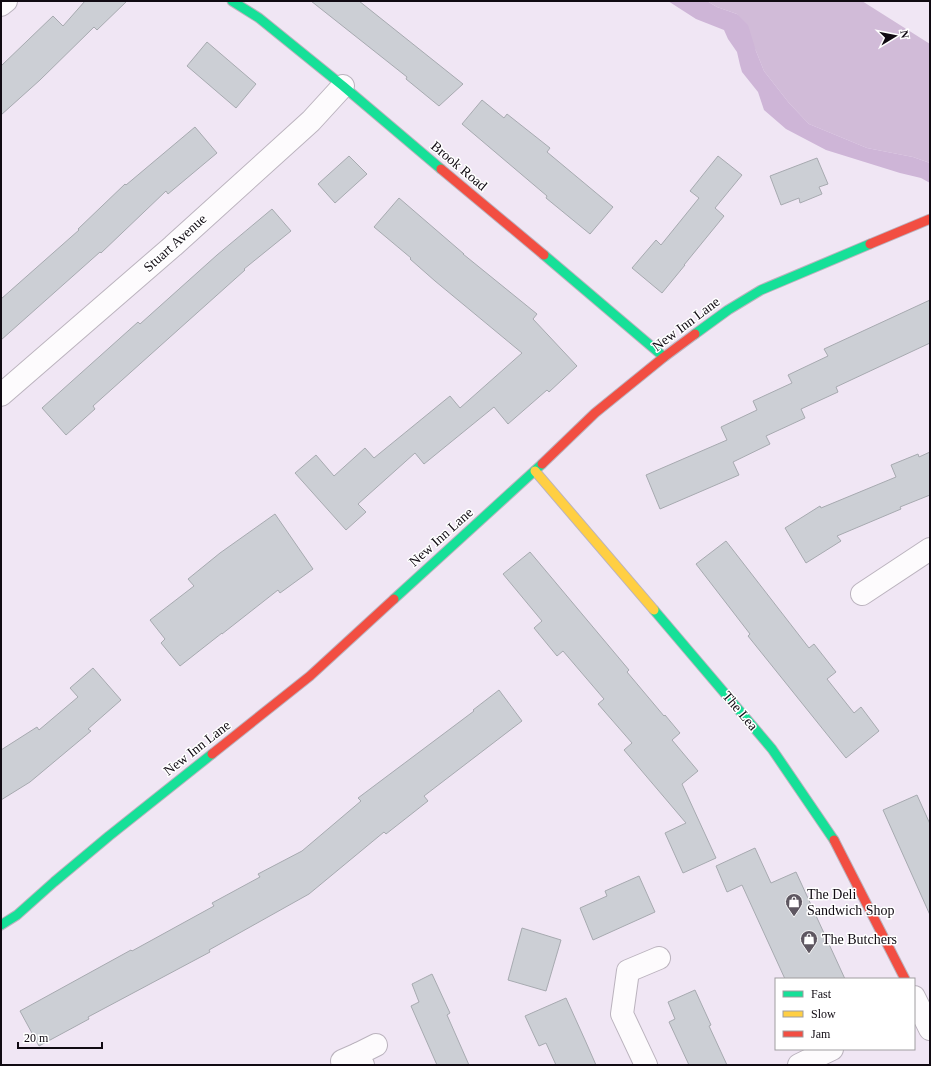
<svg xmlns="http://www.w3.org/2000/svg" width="931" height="1066" font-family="Georgia,serif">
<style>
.forest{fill:#d1bbd8}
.water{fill:#ceb5d7}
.building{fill:#cccfd5;stroke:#a7aab0}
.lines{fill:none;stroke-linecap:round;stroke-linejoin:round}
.street-casing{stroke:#bbb3be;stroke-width:24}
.fast-casing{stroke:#bbb3be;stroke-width:11}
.slow-casing{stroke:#bbb3be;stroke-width:11}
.jam-casing{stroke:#bbb3be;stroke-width:11}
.street{stroke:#fdfbfd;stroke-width:22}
.fast{stroke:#16e098;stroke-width:9}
.slow{stroke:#ffcf43;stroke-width:9}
.jam{stroke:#f24e42;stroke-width:9}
.labels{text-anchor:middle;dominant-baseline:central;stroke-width:3;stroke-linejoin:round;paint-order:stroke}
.street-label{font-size:14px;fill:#100a12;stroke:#fff}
.poi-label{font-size:14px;fill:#100a12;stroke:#fff;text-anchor:start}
</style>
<rect width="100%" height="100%" fill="#f0e6f4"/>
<!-- forest -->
<path class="forest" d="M707 1H862L930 44V163L913 157 867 148 809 124 789 103 764 71 756 51 737 14 717 7Z"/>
<!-- water -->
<path class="water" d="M668 1H707L717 7 737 14 748 25 756 51 764 71 789 103 809 124 867 148 913 157 930 163V183L921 178 900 173 826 150 786 129 764 110 758 92 742 72 740 65 737 52 728 39 724 30 696 19Z"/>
<!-- building -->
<g class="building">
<path d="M85 1H127L97 30 94 27 40 80 1 115V66L53 16 63 26Z"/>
<path d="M311 1H359L463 84 439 106 406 79 407 77Z"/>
<path d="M207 42 256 84 236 108 187 66Z"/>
<path d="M482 100 504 118 507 114 550 148 547 152 613 207 590 234 546 198 547 196 462 124Z"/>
<path d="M195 127 217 153 168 194 166 191 101 253 100 252 1 340V299L79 230 78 229 125 184 126 185Z"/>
<path d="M349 156 367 174 335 203 318 184Z"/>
<path d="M718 156 742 175 715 208 724 216 684 265H685L662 293 632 268 656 240 661 245 699 198 690 191Z"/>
<path d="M817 158 828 184 819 187 822 194 800 203 799 198 781 205 770 176Z"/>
<path d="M399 198 464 254H463L537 314 533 319 577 366 549 392 547 390 508 424 494 407 424 464 415 453 358 504 366 512 346 530 295 473 316 455 334 476 365 448 374 458 450 396 460 408 522 353 435 281 410 259 411 258 374 227Z"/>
<path d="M272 209 291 231 244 269 245 270 93 406 95 409 66 435 42 408 138 322 140 324 217 255Z"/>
<path d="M930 300V343L836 387 838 392 801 409 805 418 766 436 770 444 733 462 739 475 660 509 646 475 727 440 721 427 757 410 753 401 792 383 788 375 828 356 824 349Z"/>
<path d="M930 452V495L900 507 901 509 837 536 841 541 806 563 785 528 820 506 821 508 896 477 891 465 918 454 919 457Z"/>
<path d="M275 514 313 569 280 593 278 590 222 634V633L180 666 161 643 165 639 150 620 194 586 188 579 220 553Z"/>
<path d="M726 541 809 648 814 644 836 672 827 679 854 713 861 707 879 731 846 758 748 636 750 634 696 564Z"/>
<path d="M530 552 629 670 627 672 664 716 665 715 680 733 672 740 698 771 682 784 716 858 683 873 665 833 686 823 624 750 632 743 598 704 604 699 563 651 557 656 534 628 542 621 503 574Z"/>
<path d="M93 668 121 700 88 729 91 731 30 782 1 800V750L37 727 39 730 78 697 70 688Z"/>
<path d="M499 690 522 721 424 796 428 801 386 834 384 832 309 894 209 950 210 952 88 1017 89 1019 39 1046 20 1011 131 950 132 951 214 906 212 903 260 877 258 874 302 851 361 801 358 798 474 711 473 710Z"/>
<path d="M917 795 930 824V915L883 810Z"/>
<path d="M755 848 771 883 796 872 845 979H785L742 885 727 892 716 866Z"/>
<path d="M639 876 655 912 593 940 580 908 607 896 605 891Z"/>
<path d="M522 928 561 940 546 991 508 980Z"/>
<path d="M432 974 450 1013 447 1015 469 1065H437L411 1006 419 1002 412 984Z"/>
<path d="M695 990 711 1025 709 1026 727 1065H689L669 1022 675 1019 668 1002Z"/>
<path d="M566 998 585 1040 596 1065H556L546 1043 539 1046 525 1016Z"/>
</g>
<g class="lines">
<defs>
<g id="street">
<path d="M1 5 6 1"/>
<path d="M1 395 173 246 311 121 343 86"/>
<path d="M862 594 930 549"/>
<path d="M914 997 930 1029"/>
<path d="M342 1061 358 1054"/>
<path d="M363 1065 358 1054 376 1045"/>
<path d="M646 1065 622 1014 628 971 659 958"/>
<path d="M799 1065 832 1049"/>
</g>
<g id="fast">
<path d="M232 1 259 18 343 86 441 169"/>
<path d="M544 255 664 357"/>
<path d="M695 334 728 310 761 290 870 244"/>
<path d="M394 599 542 464"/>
<path d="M654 610 772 749 834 840"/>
<path d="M1 925 17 915 54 882 109 836 212 754"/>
</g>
<path id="slow" d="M535 471 654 610"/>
<g id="jam">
<path d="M441 169 544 255"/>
<path d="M870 244 930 219"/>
<path d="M542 464 595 413 664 357 695 334"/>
<path d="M212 754 310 676 394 599"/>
<path d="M834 840 905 979"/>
</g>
</defs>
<!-- street casing -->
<use href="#street" class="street-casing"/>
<!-- fast casing -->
<use href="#fast" class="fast-casing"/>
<!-- slow casing -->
<use href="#slow" class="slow-casing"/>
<!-- jam casing -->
<use href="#jam" class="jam-casing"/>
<!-- street -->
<use href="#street" class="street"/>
<!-- fast -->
<use href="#fast" class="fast"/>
<!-- slow -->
<use href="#slow" class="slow"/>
<!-- jam -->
<use href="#jam" class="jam"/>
</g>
<!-- icons -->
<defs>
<symbol id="shop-pin" viewBox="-11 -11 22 30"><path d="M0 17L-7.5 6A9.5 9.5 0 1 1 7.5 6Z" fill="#5e5761" stroke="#fff"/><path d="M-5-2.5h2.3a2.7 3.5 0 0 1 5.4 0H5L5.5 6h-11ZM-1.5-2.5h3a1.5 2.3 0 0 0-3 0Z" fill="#fff"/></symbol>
</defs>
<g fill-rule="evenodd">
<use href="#shop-pin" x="784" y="892" width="20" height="27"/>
<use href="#shop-pin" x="799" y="929" width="20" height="27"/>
</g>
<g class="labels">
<!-- street labels -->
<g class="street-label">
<text transform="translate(459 166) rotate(40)">Brook Road</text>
<text transform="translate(175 243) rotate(-42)">Stuart Avenue</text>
<text transform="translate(686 324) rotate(-37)">New Inn Lane</text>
<text transform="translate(441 537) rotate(-42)">New Inn Lane</text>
<text transform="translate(740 711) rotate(50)">The Lea</text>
<text transform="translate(197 748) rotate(-38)">New Inn Lane</text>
</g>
<!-- poi labels -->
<g class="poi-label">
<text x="807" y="894">The Deli<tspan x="807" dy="16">Sandwich Shop</tspan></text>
<text x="822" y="939">The Butchers</text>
</g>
</g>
<!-- border -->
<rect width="931" height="1066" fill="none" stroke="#100a12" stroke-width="4"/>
<!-- legend -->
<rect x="775" y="978" width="140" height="72" fill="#ffffff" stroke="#9f9da0"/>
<rect x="783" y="991" width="20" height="6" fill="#16e098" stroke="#9f9da0"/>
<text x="811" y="998" font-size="12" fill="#100a12">Fast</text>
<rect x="783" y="1011" width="20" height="6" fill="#ffcf43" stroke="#9f9da0"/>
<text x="811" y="1018" font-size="12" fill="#100a12">Slow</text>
<rect x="783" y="1031" width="20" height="6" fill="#f24e42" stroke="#9f9da0"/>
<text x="811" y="1038" font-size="12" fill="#100a12">Jam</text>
<!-- north arrow -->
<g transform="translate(895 36) rotate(80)" stroke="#ffffff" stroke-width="3" paint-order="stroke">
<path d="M0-3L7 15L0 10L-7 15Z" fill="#100a12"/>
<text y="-6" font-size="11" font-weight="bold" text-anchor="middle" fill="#100a12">N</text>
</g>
<!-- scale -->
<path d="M18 1042v6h84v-6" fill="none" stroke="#100a12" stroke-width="2"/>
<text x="24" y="1042" font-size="12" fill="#100a12" stroke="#ffffff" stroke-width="3" paint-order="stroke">20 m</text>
</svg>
